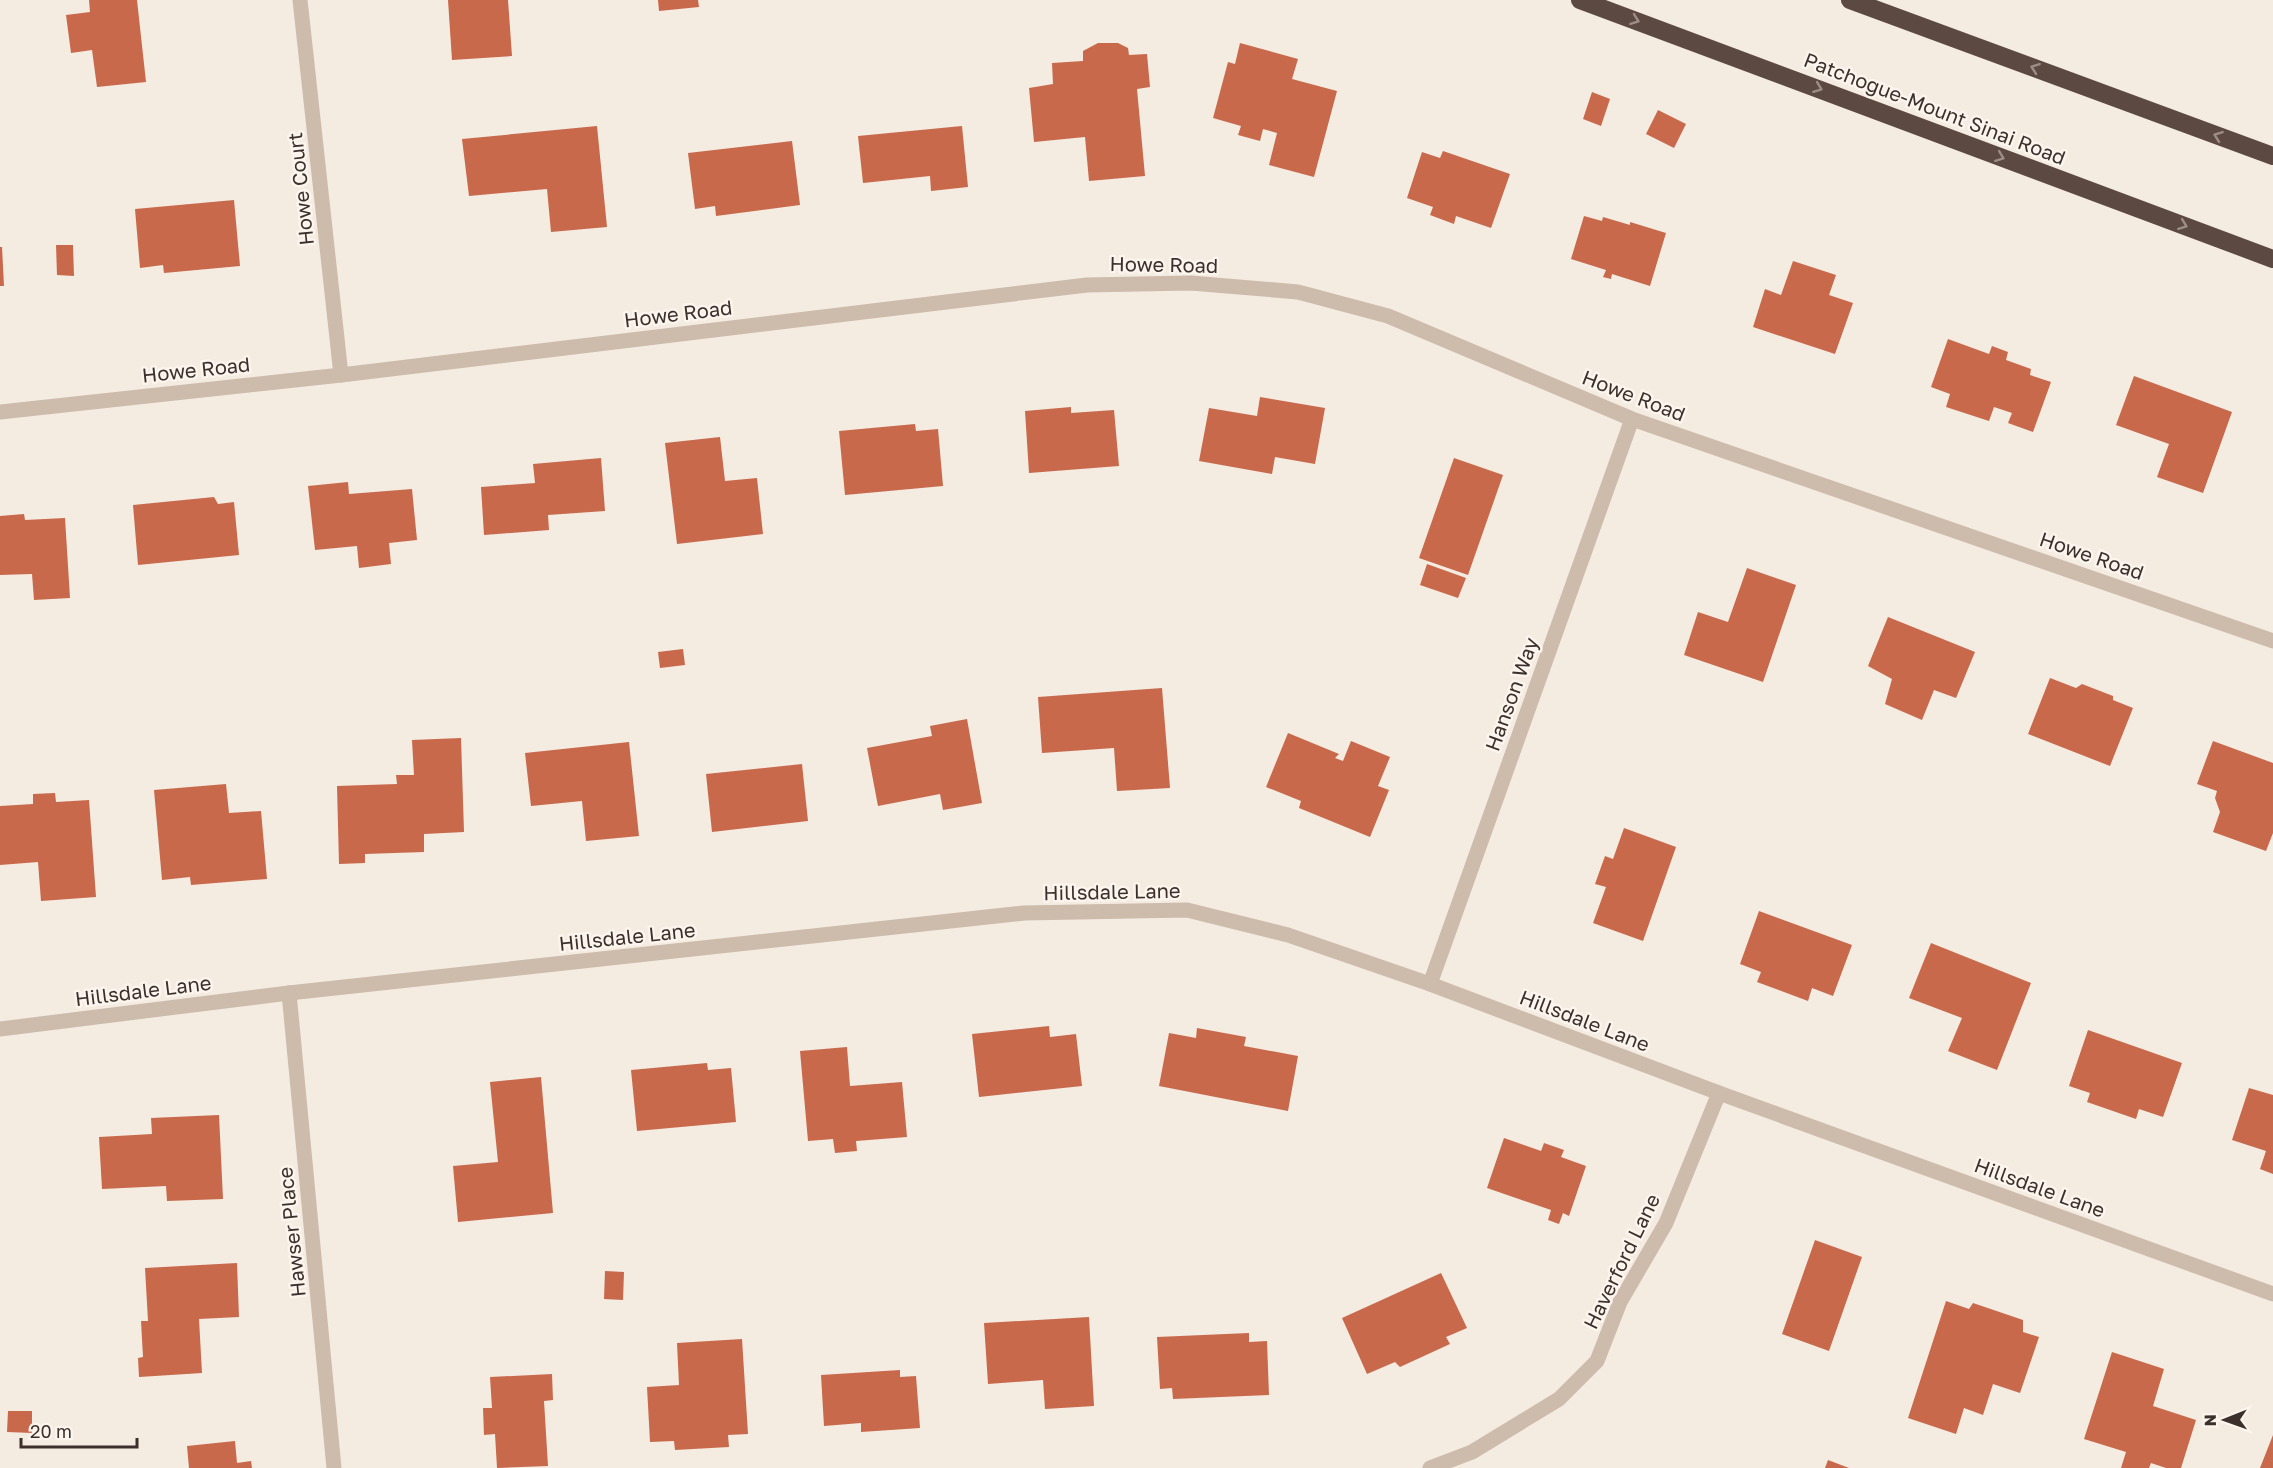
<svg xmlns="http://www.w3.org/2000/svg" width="2273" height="1468" font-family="'Golos Text',sans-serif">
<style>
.building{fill:#c8694b}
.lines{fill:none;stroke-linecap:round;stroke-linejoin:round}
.street{stroke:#cdbbac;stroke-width:15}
.highway{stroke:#5c4a42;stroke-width:18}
.oneway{stroke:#9c8e87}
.labels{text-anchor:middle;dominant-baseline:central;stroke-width:5;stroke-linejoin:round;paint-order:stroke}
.street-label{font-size:20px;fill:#3b302b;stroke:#fbf5ee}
</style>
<rect width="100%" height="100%" fill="#f4ebe1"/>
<!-- building -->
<g class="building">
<path d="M89 0H137L146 82 97 87 92 50 71 53 66 15 90 12Z"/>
<path d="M448 0H508L512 56 452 60Z"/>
<path d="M658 0H698L699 7 659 11Z"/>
<path d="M1098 43H1118L1128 48 1129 55 1147 54 1150 87 1137 89 1145 176 1089 181 1085 137 1034 142 1029 88 1053 84 1052 63 1083 61V51Z"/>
<path d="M1240 43 1298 59 1292 79 1337 91 1314 177 1269 165 1277 133 1263 129 1260 141 1238 135 1241 126 1213 118 1228 62 1235 64Z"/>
<path d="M1592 92 1610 99 1601 126 1583 119Z"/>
<path d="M1658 110 1686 124 1674 148 1646 134Z"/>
<path d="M597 126 607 227 551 232 547 189 469 196 462 139Z"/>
<path d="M962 126 968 187 931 191 930 176 863 183 858 136Z"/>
<path d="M792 141 800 205 716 216 715 206 695 209 688 153Z"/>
<path d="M1443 151 1510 174 1491 228 1456 216 1454 224 1430 215 1433 207 1407 198 1422 152 1440 158Z"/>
<path d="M234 200 240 266 164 273 163 265 140 268 135 209Z"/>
<path d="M1584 216 1602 221 1603 217 1630 225V222L1666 233 1650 286 1612 274 1611 279 1603 277 1606 270 1571 259Z"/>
<path d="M56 245H73L74 276 57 275Z"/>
<path d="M0 247H2L4 286H0Z"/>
<path d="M1793 261 1836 275 1829 295 1853 303 1835 354 1753 327 1765 289 1781 295Z"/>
<path d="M1948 339 1989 354 1992 346 2008 352 2006 360 2031 369 2030 375 2051 382 2033 432 2008 423 2012 413 1994 407 1989 421 1946 407 1950 394 1931 387Z"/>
<path d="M2134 376 2232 412 2203 493 2157 477 2169 444 2116 425Z"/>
<path d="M1260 397 1325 408 1315 464 1275 457 1272 474 1199 461 1209 408 1257 416Z"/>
<path d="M1071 407V413L1114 410 1119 466 1029 473 1025 411Z"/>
<path d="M915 424 916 431 938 429 943 486 845 495 839 431Z"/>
<path d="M720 437 725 481 757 478 763 534 677 544 665 443Z"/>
<path d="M601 458 605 511 548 515 549 530 484 535 481 487 535 483 533 464Z"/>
<path d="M1454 458 1503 475 1468 575 1419 558Z"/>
<path d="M348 482 349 494 412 489 417 540 389 543 391 564 359 568 357 546 315 550 308 486Z"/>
<path d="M214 497 218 504 234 502 239 555 138 565 133 505Z"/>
<path d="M24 514 25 520 65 518 70 598 34 600 32 574 0 575V516Z"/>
<path d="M1427 564 1466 578 1458 598 1420 585Z"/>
<path d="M1747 568 1796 585 1763 682 1684 655 1698 612 1728 622Z"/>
<path d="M1888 617 1975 652 1956 698 1934 690 1922 720 1885 704 1892 679 1868 666Z"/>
<path d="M683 649 685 665 660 668 658 652Z"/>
<path d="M2050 678 2076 688 2082 684 2113 696V700L2133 708 2110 766 2028 734Z"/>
<path d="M1162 688 1170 788 1117 791 1114 748 1042 753 1038 697Z"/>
<path d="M967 719 982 803 943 810 940 794 878 806 867 748 932 736 930 726Z"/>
<path d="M1288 733 1339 754 1335 758 1343 761 1351 741 1390 757 1378 786 1389 790 1370 837 1299 808 1301 801 1266 787Z"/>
<path d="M461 738 464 832 424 834V852L365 854V863L339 864 337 786 397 784 396 775H414L412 740Z"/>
<path d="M2213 741 2273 763V833L2266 851 2213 832 2220 812 2215 798 2217 791 2197 784Z"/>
<path d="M629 742 639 836 586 841 582 801 531 806 525 753Z"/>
<path d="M802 764 808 821 712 832 706 774Z"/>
<path d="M226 784 229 813 261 811 267 879 191 885 190 877 162 880 154 790Z"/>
<path d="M55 793 56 802 89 800 96 897 41 901 38 862 0 865V806L33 804V794Z"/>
<path d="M1624 828 1676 847 1643 941 1593 923 1606 887 1595 884 1605 856 1613 859Z"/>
<path d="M1759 911 1852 945 1833 996 1812 988 1808 1001 1757 982 1761 972 1740 964Z"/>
<path d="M1931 943 2031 983 1997 1070 1948 1051 1962 1018 1909 998Z"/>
<path d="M1049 1026 1050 1037 1076 1034 1082 1086 979 1097 972 1034Z"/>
<path d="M1197 1028 1246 1037 1244 1046 1298 1056 1288 1111 1159 1086 1169 1033 1196 1038Z"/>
<path d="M2088 1030 2182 1063 2163 1117 2139 1109 2136 1119 2087 1102 2090 1093 2069 1086Z"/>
<path d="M847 1047 850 1086 902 1082 907 1137 856 1141 857 1151 835 1153 833 1139 808 1141 800 1051Z"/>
<path d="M707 1063 708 1070 731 1068 736 1122 637 1131 631 1070Z"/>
<path d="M541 1077 553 1213 458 1222 453 1166 498 1162 490 1082Z"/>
<path d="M2249 1088 2273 1095V1174L2260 1169 2266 1151 2232 1140Z"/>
<path d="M219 1115 223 1199 167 1201 166 1186 102 1189 99 1137 152 1134 151 1118Z"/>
<path d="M1504 1138 1541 1151 1544 1143 1564 1150 1561 1157 1586 1166 1569 1216 1563 1213 1559 1224 1548 1220 1551 1210 1487 1188Z"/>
<path d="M1815 1240 1862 1257 1829 1351 1782 1334Z"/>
<path d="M237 1263 239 1317 199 1319 202 1373 139 1377 138 1358 143 1357 141 1321H148L145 1268Z"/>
<path d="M605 1271 624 1272 623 1300 604 1299Z"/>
<path d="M1441 1273 1467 1328 1446 1337 1450 1344 1400 1367 1395 1362 1367 1374 1342 1318Z"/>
<path d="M1946 1301 1969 1309 1973 1303 2023 1320V1332L2039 1337 2020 1393 1993 1384 1983 1415 1964 1408 1956 1434 1908 1418Z"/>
<path d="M1089 1317 1094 1406 1045 1409 1043 1380 988 1384 984 1323Z"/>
<path d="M1249 1333V1342L1267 1341 1269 1395 1173 1399 1172 1388 1160 1389 1157 1337Z"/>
<path d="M742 1339 748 1434 728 1435 729 1447 675 1450 674 1441 650 1442 647 1387 679 1385 677 1343Z"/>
<path d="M2112 1352 2164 1369 2153 1406 2196 1420 2181 1468H2166L2151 1463 2149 1468H2121L2126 1452 2084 1439Z"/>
<path d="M900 1370V1377L916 1376 920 1428 861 1432V1423L824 1426 821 1375Z"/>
<path d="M552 1374 553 1400 544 1401 548 1466 497 1468 495 1434 484 1435 483 1408H492L490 1377Z"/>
<path d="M8 1411H32V1433L7 1432Z"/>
<path d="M2273 1435V1468H2260Z"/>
<path d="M235 1441 237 1463 251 1461 252 1468H189L187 1446Z"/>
<path d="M1828 1460 1849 1468H1825Z"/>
</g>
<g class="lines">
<!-- street -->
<g class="street">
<path d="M300 0 341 375"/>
<path d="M0 412 341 375 1087 285 1191 283 1298 292 1388 316 1632 419 2273 641"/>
<path d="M1430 984 1632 419"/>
<path d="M289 993 334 1468"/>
<path d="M0 1029 289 993 1024 913 1187 910 1288 935 1430 984 1719 1093 2273 1294"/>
<path d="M1430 1468 1472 1452 1559 1399 1597 1361 1620 1302 1666 1223 1719 1093"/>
</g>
<!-- highway -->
<g class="highway">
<path d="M1580 0 2273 259"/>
<path d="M1850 0 2273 156"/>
</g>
</g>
<!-- one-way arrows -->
<defs><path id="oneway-chevron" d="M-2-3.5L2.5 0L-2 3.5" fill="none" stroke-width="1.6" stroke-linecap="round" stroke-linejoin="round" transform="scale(1.5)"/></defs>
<g class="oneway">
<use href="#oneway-chevron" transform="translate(1635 20) rotate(20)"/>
<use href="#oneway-chevron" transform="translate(2035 68) rotate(-160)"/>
<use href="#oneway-chevron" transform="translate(1818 88) rotate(21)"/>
<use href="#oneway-chevron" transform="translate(2218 136) rotate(-160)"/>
<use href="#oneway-chevron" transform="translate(2000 157) rotate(21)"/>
<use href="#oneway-chevron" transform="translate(2183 225) rotate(21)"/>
</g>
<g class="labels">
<!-- street labels -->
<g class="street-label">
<text transform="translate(1935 108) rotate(21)">Patchogue-Mount Sinai Road</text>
<text transform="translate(300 189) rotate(-96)">Howe Court</text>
<text transform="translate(1164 264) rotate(1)">Howe Road</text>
<text transform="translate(678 313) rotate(-7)">Howe Road</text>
<text transform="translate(196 369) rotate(-6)">Howe Road</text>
<text transform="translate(1634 395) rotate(21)">Howe Road</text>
<text transform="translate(2092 555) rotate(19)">Howe Road</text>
<text transform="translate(1511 694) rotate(-70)">Hanson Way</text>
<text transform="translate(1112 891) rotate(-1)">Hillsdale Lane</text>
<text transform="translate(627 936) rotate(-6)">Hillsdale Lane</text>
<text transform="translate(143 990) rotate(-7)">Hillsdale Lane</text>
<text transform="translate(1585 1020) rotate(21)">Hillsdale Lane</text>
<text transform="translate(2040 1187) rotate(20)">Hillsdale Lane</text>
<text transform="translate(291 1232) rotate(-96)">Hawser Place</text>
<text transform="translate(1621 1261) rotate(-64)">Haverford Lane</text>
</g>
</g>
<!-- north arrow -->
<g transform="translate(2225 1420) rotate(269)" stroke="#fbf5ee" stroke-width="4.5" paint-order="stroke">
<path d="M0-4.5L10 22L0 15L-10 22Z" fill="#3b302b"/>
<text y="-9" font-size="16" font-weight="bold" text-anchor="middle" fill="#3b302b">N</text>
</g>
<!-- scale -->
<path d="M21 1438v9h116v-9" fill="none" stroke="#3b302b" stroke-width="3"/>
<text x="30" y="1438" font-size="18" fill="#3b302b" stroke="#fbf5ee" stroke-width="4.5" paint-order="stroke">20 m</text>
</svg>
